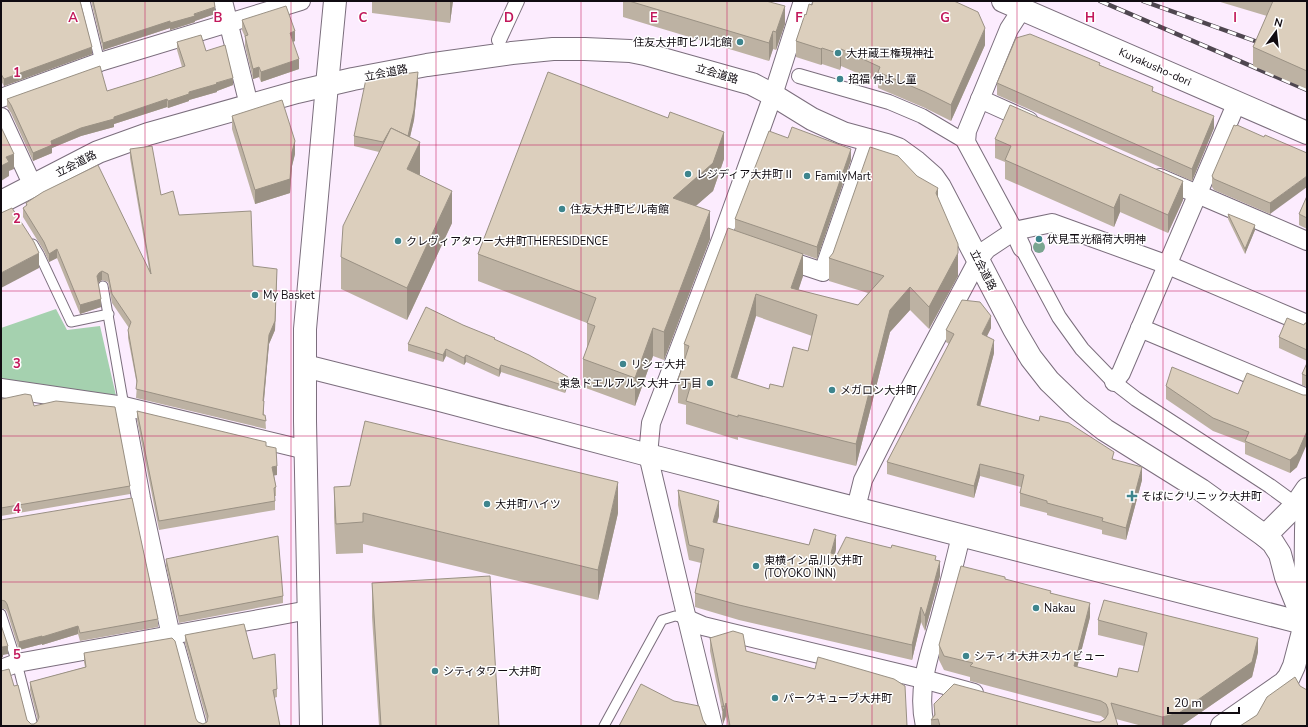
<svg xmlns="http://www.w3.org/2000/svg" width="1308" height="727" font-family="'Nunito Sans','Noto Sans JP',sans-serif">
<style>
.green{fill:#a5d1af}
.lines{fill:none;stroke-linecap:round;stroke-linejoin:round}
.service-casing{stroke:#7b6e7d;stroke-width:11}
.pedestrian-casing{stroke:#7b6e7d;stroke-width:16}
.minor-casing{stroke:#7b6e7d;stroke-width:20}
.tertiary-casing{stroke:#7b6e7d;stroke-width:24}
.secondary-casing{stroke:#7b6e7d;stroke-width:24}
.service{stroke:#fff;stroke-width:9}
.pedestrian{stroke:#fff;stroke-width:14}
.minor{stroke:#fff;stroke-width:18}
.tertiary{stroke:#fff;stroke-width:22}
.secondary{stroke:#fff;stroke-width:22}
.rail-casing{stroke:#4f4750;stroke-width:4.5}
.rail{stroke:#fff;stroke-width:3;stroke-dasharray:9;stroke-linecap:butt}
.tree{fill:#7aa490}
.wall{fill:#bdb2a3;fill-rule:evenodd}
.shaded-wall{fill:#9a9184}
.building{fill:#dccfbd;stroke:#9a9184;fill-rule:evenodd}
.grid{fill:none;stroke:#c2185b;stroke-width:1;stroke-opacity:0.55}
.poi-dot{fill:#3e858d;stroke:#fff;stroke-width:1.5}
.labels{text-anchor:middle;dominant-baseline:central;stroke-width:3;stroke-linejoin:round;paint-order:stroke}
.poi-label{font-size:11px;fill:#100b11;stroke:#fff;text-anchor:start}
.street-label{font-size:11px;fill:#100b11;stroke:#fff}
.grid-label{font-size:13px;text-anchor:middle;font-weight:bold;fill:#c2185b;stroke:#fff;stroke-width:3;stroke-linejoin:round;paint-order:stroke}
</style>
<rect width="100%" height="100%" fill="#fcecfe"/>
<!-- green -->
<path class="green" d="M56 309 67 330 100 326 117 400 1 382V328Z"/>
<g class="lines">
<defs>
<g id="service">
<path d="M85 1 100 62"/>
<path d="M33 244 39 254 71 322 109 314"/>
<path d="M103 286 124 406"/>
<path d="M1 614 17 663 33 726"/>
<path d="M171 636 180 646 202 726"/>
<path d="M604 726 662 620 675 616 687 619"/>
</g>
<g id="pedestrian">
<path d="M499 40 517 1"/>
<path d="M799 76 889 102 922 116 966 142"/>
<path d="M1022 248 1059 317 1082 349 1114 382 1136 399 1270 486 1296 505"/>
</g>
<g id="minor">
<path d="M223 1 249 105"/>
<path d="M1 98 100 62 301 1"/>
<path d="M980 99 1029 121"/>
<path d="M1 117 33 186"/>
<path d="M1160 178 1307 241"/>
<path d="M1022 248 1014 231 966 142 967 131 1009 29 1022 9"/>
<path d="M781 258 823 272 869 140"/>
<path d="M1140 328 1307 398"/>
<path d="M1114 382 1121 373 1237 102"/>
<path d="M1 388 124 406 306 450"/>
<path d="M124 406 141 498 171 636"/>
<path d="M856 508 863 480 903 401 978 260 987 249 1014 231 1052 223 1168 265 1307 324"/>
<path d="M687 619 703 626 923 679 974 693"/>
<path d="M1 669 17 663 309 610"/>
<path d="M713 726 687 619 648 455 651 423 722 237 773 95 803 1"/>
<path d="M925 726C916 689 930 653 940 618 947 591 955 563 961 535"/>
</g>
<g id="tertiary">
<path d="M1 202 98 152 148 134 297 92 353 79 427 65 512 53 553 49H585L630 51 645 54 752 84 773 95 812 119 843 133 887 145 898 149 916 162 933 177 940 187 1014 329 1031 358 1049 381 1077 408 1105 430 1201 490 1265 536 1273 543 1280 554 1286 577 1305 624"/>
<path d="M305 366 440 400 648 455 1307 624"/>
<path d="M1265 536 1296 505 1307 489"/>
<path d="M311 726 305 421V329L327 85 335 1"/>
<path d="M1222 726 1284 683 1289 677 1294 666 1305 624 1306 531 1307 498"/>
</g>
<path id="secondary" d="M1003 1 1307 133"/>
</defs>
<!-- service casing -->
<use href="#service" class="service-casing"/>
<!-- pedestrian casing -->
<use href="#pedestrian" class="pedestrian-casing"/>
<!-- minor casing -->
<use href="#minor" class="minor-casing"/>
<!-- tertiary casing -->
<use href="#tertiary" class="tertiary-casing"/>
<!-- secondary casing -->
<use href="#secondary" class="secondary-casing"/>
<!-- service -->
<use href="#service" class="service"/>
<!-- pedestrian -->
<use href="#pedestrian" class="pedestrian"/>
<!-- minor -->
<use href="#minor" class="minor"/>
<!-- tertiary -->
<use href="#tertiary" class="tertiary"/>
<!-- secondary -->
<use href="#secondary" class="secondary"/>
<defs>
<g id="rail">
<path d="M1100 1 1307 90"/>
<path d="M1143 1 1266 45"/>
</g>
</defs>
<!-- rail casing -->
<use href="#rail" class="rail-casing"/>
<!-- rail -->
<use href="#rail" class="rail"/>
</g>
<!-- trees -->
<circle class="tree" cx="1039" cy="247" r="6"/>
<!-- wall -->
<g class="wall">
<path d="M1 1 92 54 4 86 1 81Z"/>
<path d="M91 1H214L215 14 195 21V22L170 30V28L103 50Z"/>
<path d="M372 1H453L450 23 372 13Z"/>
<path d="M623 1H766L785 24 776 50 773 49 769 61 623 17Z"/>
<path d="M1217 1H1307V89L1253 66V47L1267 16Z"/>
<path d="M812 5 985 45 951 121 925 108 878 88V82L841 66 840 70 822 64 821 65 796 57V41L806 15Z"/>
<path d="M242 20 295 41 293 42 299 69 261 82 259 77 253 79 245 46V37L242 30Z"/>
<path d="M177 42 206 51 233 85 217 91V92L189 100V101L168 108 167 107 114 124V127L81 136 52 148V153L33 161 11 113 7 107V99L107 91 152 77 182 67 177 50Z"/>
<path d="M1100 65 1153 91 1214 128 1192 181 997 95V83Z"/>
<path d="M418 82 414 120 410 137 420 174 419 175 452 223 407 320 341 289V257L379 152 354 146V136Z"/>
<path d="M232 116 295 154 292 166 290 193 255 204 232 129Z"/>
<path d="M1264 137 1307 153 1270 214 1214 190 1212 187V176Z"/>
<path d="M995 139 1183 200 1168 233 1120 212 1114 227 1005 179V162L995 158Z"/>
<path d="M130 149 161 195 179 215 253 266 277 278 275 330 269 344 264 401V415H265L266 429 136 398 137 385 128 338V330L129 328 112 303 108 282 102 280 98 283 101 307 80 314 57 258 49 262 44 251 23 217V208L26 206V203L149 269 130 158Z"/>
<path d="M724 159 713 191 695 206 710 239 664 360 653 356 635 406 583 387V359L587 348V323L478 281V254Z"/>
<path d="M851 160 817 259 803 254V276L798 290 858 305 868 293 829 281V258L938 199 958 276 929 329 910 310 890 332 856 466 738 437V440L686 424V405L678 403V380L684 363V344L735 230V219ZM756 316 812 336 808 351 783 387 769 389 737 379Z"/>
<path d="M1307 196V229L1299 225V214Z"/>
<path d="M1228 214 1255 230 1245 254 1228 219Z"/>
<path d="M1307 323V361L1279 348V337L1304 325Z"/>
<path d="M463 325 495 340 568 384 565 393 501 372 499 377 466 362 464 365 446 356 443 362 408 351V344Z"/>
<path d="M991 328 987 336 994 353 980 406 1114 459 1142 480 1126 540 1102 534V530L1047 515V513L1020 506V493L1021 487 980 476 974 498 887 474V462L949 344 946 342V330Z"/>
<path d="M1307 363V387L1302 385V374Z"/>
<path d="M1166 386 1238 394 1297 467 1290 473 1245 454V443L1213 431 1166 399Z"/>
<path d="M1 395 2 399 34 406 130 486V494L1 516Z"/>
<path d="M137 411 266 446 277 475H274L276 487V496H275V510L159 530 137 420Z"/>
<path d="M334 487 618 513 598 600 363 544V553L336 554 334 517Z"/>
<path d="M678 490 719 516 717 523 809 545 836 549 835 555H837L936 560 940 576 925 631 921 622 912 660 739 620 695 607V593L701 563 689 560 678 505Z"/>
<path d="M1 520 158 619V627L80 641 78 634 42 645V644L19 650 7 612 5 609H1Z"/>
<path d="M166 559 283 596V603L179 623 166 566Z"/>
<path d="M1005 580 1051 593 1090 617 1077 667 1117 677 1138 672 1144 646 1098 635V620L1258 652 1252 677 1181 726H1142L1116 719 1118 726H931V720L934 715V704L1095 722H1100L1105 719 1101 716 970 681V677L944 670 939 660V645Z"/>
<path d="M372 583 499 726H379L372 617Z"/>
<path d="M185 635 253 659 277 689V697L274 698 280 726H1L14 686 27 720 31 724H34L37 722 38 721 30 690V682L85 667 84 662V653L196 719 198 722 203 724 207 722V721L185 643Z"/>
<path d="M710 638 746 651 907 726H728L726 716 723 724 722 719V711L710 651Z"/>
</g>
<!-- shaded-wall -->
<g class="shaded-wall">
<path d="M450 1H453L450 23Z"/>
<path d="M785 6V24L776 50V32Z"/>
<path d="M215 7V14L195 21V22L170 30V23Z"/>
<path d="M170 21V28L103 50V43Z"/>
<path d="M985 28V45L951 121V105Z"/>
<path d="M295 31V41L290 43V33Z"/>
<path d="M773 31V49L769 61V43Z"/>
<path d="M92 47V54L4 86V79Z"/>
<path d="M822 48V64L821 65V49Z"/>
<path d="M841 49V66L840 70V54Z"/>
<path d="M299 59V69L261 82V72Z"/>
<path d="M259 67V77L253 79V69Z"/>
<path d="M418 72V82L414 120 405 158V147Z"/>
<path d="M233 78V85L217 91V92L189 100V101L168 108V101L189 92Z"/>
<path d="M167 99V107L114 124V127L81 136 52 148V153L33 161V153L51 141 81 128Z"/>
<path d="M1214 116V128L1192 181V169Z"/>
<path d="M724 132V159L713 191 673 226V198Z"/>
<path d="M295 141V154L292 166 290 193 255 204V190Z"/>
<path d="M420 142V174L407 201V169Z"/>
<path d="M851 149V160L817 259V247Z"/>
<path d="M14 154V169L9 171V176L1 181V166L6 157Z"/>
<path d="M1307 176V187L1270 214V203Z"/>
<path d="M1183 181V200L1168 233V215Z"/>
<path d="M938 188V211L936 193Z"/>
<path d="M452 191V223L407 320V288Z"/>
<path d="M1120 194V212L1114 227V208Z"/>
<path d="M710 211V239L664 360V332Z"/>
<path d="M1255 225V230L1245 254V249Z"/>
<path d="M57 249V258L49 262V254Z"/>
<path d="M39 253V268L1 288V273Z"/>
<path d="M958 253V276L929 329V307Z"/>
<path d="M803 254V276L793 307 791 288Z"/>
<path d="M277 269 275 330 269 344 263 410V401L269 335Z"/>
<path d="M102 271V280L99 282 97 284V276L99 273Z"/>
<path d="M910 287V310L890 332 856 466V444L890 310Z"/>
<path d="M756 294V316L731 399V377Z"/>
<path d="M101 299V307L80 314V305Z"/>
<path d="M991 316V328L982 346V334Z"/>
<path d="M653 328V356L635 406V378Z"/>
<path d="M994 340V353L977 418V405Z"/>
<path d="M446 349V356L443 362V355Z"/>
<path d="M466 355V362L464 365V358Z"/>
<path d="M501 365V372L499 377V370Z"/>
<path d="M568 377V384L565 393V386Z"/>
<path d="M1307 431V444L1297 467 1290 473V460Z"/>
<path d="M980 464V476L974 498V486Z"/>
<path d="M277 466V475L272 476V467Z"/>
<path d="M1142 467V480L1126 540V528Z"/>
<path d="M618 482V513L598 600V570Z"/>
<path d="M719 501V516L713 536V522Z"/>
<path d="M836 535V549L831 568V553Z"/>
<path d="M940 561V576L925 631V616Z"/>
<path d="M1090 603V617L1074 680V666Z"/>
<path d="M921 607V622L912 660V645Z"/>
<path d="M78 626V634L42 645V637Z"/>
<path d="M42 636V644L19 650V642Z"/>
<path d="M1258 638V652L1252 677 1181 726H1162V717Z"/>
<path d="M8 646V654L3 655V657L1 658V650L2 647Z"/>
<path d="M726 703V716L723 724V711Z"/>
</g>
<!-- building -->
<g class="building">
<path d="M1 1H80L92 47 4 79 1 74Z"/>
<path d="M93 1H214L215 7 194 14 195 16 170 23V21L103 43Z"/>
<path d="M629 1H766L785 6 776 32 773 31 769 43Z"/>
<path d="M813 1H954L978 12 985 28 951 105 925 92 878 72 880 67 841 49 840 54 822 48 821 49 796 41 805 14 806 15 809 4 812 5Z"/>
<path d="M1273 1H1307V71L1253 47Z"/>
<path d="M286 6 295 31 290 33 299 59 261 72 259 67 253 69 245 36 248 35 242 20Z"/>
<path d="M1030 34 1100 63 1099 65 1153 87 1152 91 1214 116 1192 169 997 83 1016 38Z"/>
<path d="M201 35 206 51 225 45 233 78 216 83 217 84 189 92V94L168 101 167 99 114 117V119L81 128 51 141 52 145 33 153 11 105 7 99 100 66 107 91 152 77 185 66 177 42Z"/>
<path d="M418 72 414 110 408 136 391 128 383 142 354 136 366 79Z"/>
<path d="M548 72 668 118 670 112 724 132 713 163 673 198 710 211 664 332 653 328 635 378 583 359 595 326 587 323 596 298 478 254Z"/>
<path d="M282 100 295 141 292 152 290 179 255 190 232 116Z"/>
<path d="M1010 105 1183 181 1168 215 1120 194 1114 208 1005 160 1011 146 995 139Z"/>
<path d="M1234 125 1236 126 1237 125 1264 137 1265 135 1307 153V176L1270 203 1214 179 1212 176Z"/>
<path d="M1 127 14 154 6 157 9 162 1 166Z"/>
<path d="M792 127 851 149 817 247 735 219 769 131 788 138Z"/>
<path d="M391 128 420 142 407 169 452 191 407 288 341 257 343 226Z"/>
<path d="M152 146 161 195 173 191 179 215 251 211 253 266 277 269 275 321 269 335 263 401H264L263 415H265L266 421 136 389 137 381 128 330 131 322 112 294 108 274 102 271 99 273 97 276 101 299 80 305 57 249 49 254 44 242 23 208 27 205 26 203 43 192 98 165 151 274 130 149Z"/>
<path d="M870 147 898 156 917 176 938 188 936 193 958 244V253L929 307 910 287 890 310 856 444 738 415V417L686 401 691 384 678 380 689 346 684 344 728 228 803 254 791 288 858 305 884 276 829 258 833 253ZM756 294 817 315 808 351 793 347 783 387 770 384 769 389 731 377Z"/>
<path d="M1307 196V218L1299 214Z"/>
<path d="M12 208 34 242 39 253 1 273V213Z"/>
<path d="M1228 214 1255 225 1245 249Z"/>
<path d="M962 300 980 302 991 316 982 334 994 340 977 405 1039 421 1040 416 1069 423 1114 452 1112 459 1142 467 1126 528 1102 521 1103 518 1047 503V501L1020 493 1024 475 980 464 974 486 887 462 954 334 946 330Z"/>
<path d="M426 307 463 325 495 338 494 339 529 355 568 377 565 386 501 365 499 370 466 355 464 358 446 349 443 355 408 344Z"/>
<path d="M1287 318 1304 325 1305 323H1307V350L1279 337Z"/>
<path d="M1307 363V376L1302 374Z"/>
<path d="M1172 367 1238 394 1247 373 1303 395H1307V431L1297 454 1290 460 1245 441 1249 432 1213 418 1166 386Z"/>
<path d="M25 394 31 395 34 406 56 401 115 407 130 486 1 508V395L2 399Z"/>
<path d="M137 411 266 442V446L276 448 277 466 272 467 276 487 274 488 275 501 159 521Z"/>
<path d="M365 421 618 482 598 570 363 513V522L336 524 334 487 350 486Z"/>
<path d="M678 490 719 501 713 522 809 545 814 529 836 535 831 553 837 555 846 537 891 548 892 545 936 556 935 560 940 561 925 616 921 607 912 645 739 605 695 593 704 549 689 545Z"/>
<path d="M132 498 158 619 80 633 78 626 42 637V636L19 642 7 604 5 601 1 600V520Z"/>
<path d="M278 536 283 596 179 616 166 559Z"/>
<path d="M961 566 1005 577V579L1051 591 1050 593 1090 603 1074 666 1117 677 1119 668 1138 672 1147 633 1098 620 1104 600 1258 638 1252 662 1179 713 1162 717 1111 703 1118 726H940L938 719 931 720 935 715 934 704 954 684 1095 722H1100L1105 719 1108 714V709L1106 704 1101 701 970 666 973 663 944 656 939 645Z"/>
<path d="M490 576 499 726H381L372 583Z"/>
<path d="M244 624 253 659 275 654 277 689 273 690 280 726H1V671L9 669 14 686 18 685 27 720 31 724H34L37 722 39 717 30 682 86 667 84 653 172 638 175 641 196 719 198 722 203 724 207 722 208 716 185 635Z"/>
<path d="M1 625 8 646 2 647 3 649 1 650Z"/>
<path d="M733 631 743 634 746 651 815 669 818 657 894 679 905 686 907 726H730L726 703 723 711 722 706 724 707 710 638Z"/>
<path d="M1295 677 1300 686 1307 690V726H1240L1257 715 1267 697Z"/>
<path d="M641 684 674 701 699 706 703 720 706 725 708 726H619Z"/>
</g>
<!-- grid -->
<path class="grid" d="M145 1V726M291 1V726M436 1V726M581 1V726M727 1V726M872 1V726M1017 1V726M1163 1V726M1 145H1307M1 291H1307M1 436H1307M1 582H1307"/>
<!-- markers -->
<g class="poi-dot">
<circle cx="740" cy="42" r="4"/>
<circle cx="838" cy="53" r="4"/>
<circle cx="840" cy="79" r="4"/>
<circle cx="688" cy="174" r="4"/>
<circle cx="807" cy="176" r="4"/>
<circle cx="562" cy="209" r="4"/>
<circle cx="1039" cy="239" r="4"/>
<circle cx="398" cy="241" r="4"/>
<circle cx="255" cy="295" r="4"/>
<circle cx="623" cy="364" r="4"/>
<circle cx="710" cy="383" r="4"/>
<circle cx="832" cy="390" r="4"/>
<path d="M1130 490h4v4h4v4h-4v4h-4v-4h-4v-4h4z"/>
<circle cx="487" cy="504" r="4"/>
<circle cx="756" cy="566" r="4"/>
<circle cx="1036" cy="608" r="4"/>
<circle cx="966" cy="656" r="4"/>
<circle cx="435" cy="671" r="4"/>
<circle cx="775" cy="698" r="4"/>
</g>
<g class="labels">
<!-- poi labels -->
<g class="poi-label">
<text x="732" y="42" text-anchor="end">住友大井町ビル北館</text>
<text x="846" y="53">大井蔵王権現神社</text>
<text x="848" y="79">招福 仲よし童</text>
<text x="696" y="174">レジディア大井町Ⅱ</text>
<text x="815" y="176">FamilyMart</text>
<text x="570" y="209">住友大井町ビル南館</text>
<text x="1047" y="239">伏見玉光稲荷大明神</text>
<text x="406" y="241">クレヴィアタワー大井町THERESIDENCE</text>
<text x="263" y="295">My Basket</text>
<text x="631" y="364">リシェ大井</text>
<text x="702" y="383" text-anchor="end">東急ドエルアルス大井一丁目</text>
<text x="840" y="390">メガロン大井町</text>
<text x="1141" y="496">そばにクリニック大井町</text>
<text x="495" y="504">大井町ハイツ</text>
<text x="764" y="560">東横イン品川大井町<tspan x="764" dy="13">(TOYOKO INN)</tspan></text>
<text x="1044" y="608">Nakau</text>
<text x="974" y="656">シティオ大井スカイビュー</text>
<text x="443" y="671">シティタワー大井町</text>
<text x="783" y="698">パークキューブ大井町</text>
</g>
<!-- street labels -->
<g class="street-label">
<text transform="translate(1155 67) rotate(24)">Kuyakusho-dori</text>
<text transform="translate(386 73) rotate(-11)">立会道路</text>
<text transform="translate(717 74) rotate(16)">立会道路</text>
<text transform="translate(76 164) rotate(-27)">立会道路</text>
<text transform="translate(983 270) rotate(63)">立会道路</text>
</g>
</g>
<g class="grid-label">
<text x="73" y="22">A</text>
<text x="218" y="22">B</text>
<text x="363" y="22">C</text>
<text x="509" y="22">D</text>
<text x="654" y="22">E</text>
<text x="799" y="22">F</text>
<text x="945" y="22">G</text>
<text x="1090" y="22">H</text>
<text x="1235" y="22">I</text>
<text x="17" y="77">1</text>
<text x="17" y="223">2</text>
<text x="17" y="368">3</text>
<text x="17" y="513">4</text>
<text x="17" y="659">5</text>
</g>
<!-- border -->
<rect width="1308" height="727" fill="none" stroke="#100b11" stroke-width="4"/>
<!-- north arrow -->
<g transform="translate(1276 32) rotate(15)" stroke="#ffffff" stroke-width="3" paint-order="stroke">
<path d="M0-3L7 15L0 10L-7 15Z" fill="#100b11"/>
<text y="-6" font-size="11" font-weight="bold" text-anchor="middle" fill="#100b11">N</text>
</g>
<!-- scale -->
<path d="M1168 707v6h71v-6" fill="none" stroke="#100b11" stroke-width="2"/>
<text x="1174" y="707" font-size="12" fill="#100b11" stroke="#ffffff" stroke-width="3" paint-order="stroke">20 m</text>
</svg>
